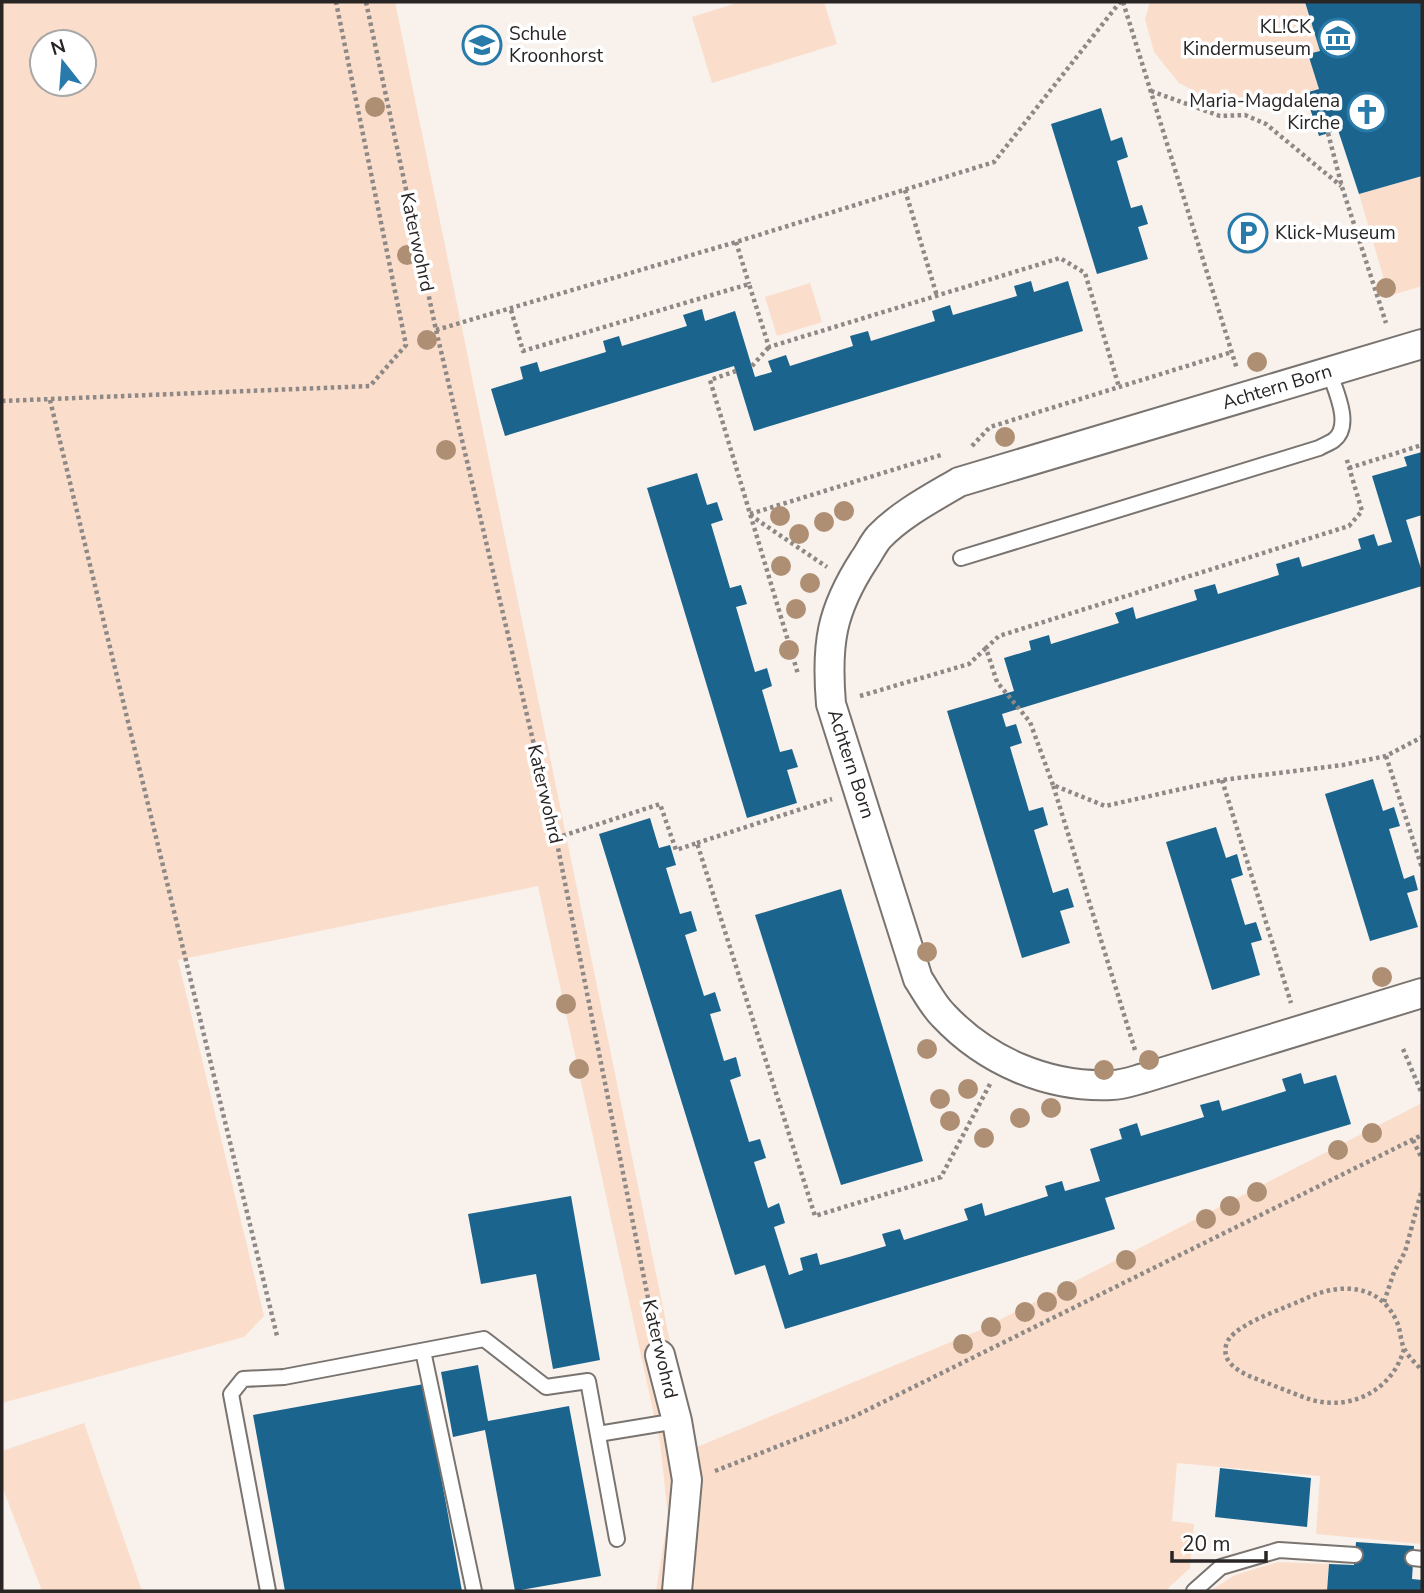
<svg xmlns="http://www.w3.org/2000/svg" width="1424" height="1593" font-family="'Nunito Sans',sans-serif">
<style>
.green{fill:#fadecb;fill-rule:evenodd}
.building{fill:#1a648d}
.lines{fill:none;stroke-linecap:round;stroke-linejoin:round}
.lane-casing{stroke:#7a7470;stroke-width:18}
.street-casing{stroke:#7a7470;stroke-width:32}
.path{stroke:#8e8986;stroke-width:4.5;stroke-dasharray:3.5 3.5;stroke-linecap:butt}
.lane{stroke:#fff;stroke-width:14}
.street{stroke:#fff;stroke-width:28}
.tree{fill:#ae8f74}
.labels{text-anchor:middle;dominant-baseline:central;stroke-width:7;stroke-linejoin:round;paint-order:stroke}
.poi-label{font-size:19px;fill:#282524;stroke:#fff;text-anchor:end}
.street-label{font-size:19px;fill:#282524;stroke:#fff}
</style>
<rect width="100%" height="100%" fill="#f8f1ec"/>
<!-- green -->
<g class="green">
<path d="M2 2H395L692 1449 980 1330 1422 1103V1544L1316 1534 1320 1476 1177 1463 1172 1521 1194 1524 1190 1568 1165 1591H656L668 1516 660 1442 538 886 178 960 264 1316 244 1337 2 1403ZM42 42H84V84H42Z"/>
<path d="M740 2H824L837 44 712 83 692 17Z"/>
<path d="M1150 2H1305L1320 51 1309 54 1319 89 1270 104 1225 107 1179 83 1154 52 1145 19Z"/>
<path d="M1422 176V286L1389 296 1359 194Z"/>
<path d="M810 283 822 322 777 336 765 297Z"/>
<path d="M84 1423 142 1591H42L2 1486V1451Z"/>
<path d="M1278 1562 1329 1564 1327 1591H1210L1235 1575Z"/>
</g>
<!-- building -->
<g class="building">
<path d="M1305 2H1422V176L1359 194 1338 130 1319 136 1305 93 1319 89 1308 54 1320 51Z"/>
<path d="M1101 108 1111 141 1122 137 1128 157 1117 161 1131 208 1142 205 1148 224 1138 227 1148 259 1097 274 1051 124Z"/>
<path d="M1031 281 1034 292 1068 281 1083 331 754 431 734 366 505 436 491 389 523 379 520 367 537 362 540 372 606 352 603 341 619 336 622 346 687 326 683 315 702 309 705 321 735 311 755 377 772 372 768 361 786 355 790 366 853 346 850 336 868 331 871 341 935 321 932 311 950 305 953 315 1017 296 1014 286Z"/>
<path d="M1422 452V515L1406 520 1422 572V586L1002 714 1006 727 1016 724 1022 743 1010 747 1029 811 1043 807 1048 825 1034 830 1053 893 1068 888 1074 907 1060 911 1070 943 1022 958 947 711 1014 691 1004 658 1031 650 1029 641 1049 635 1051 644 1119 623 1115 613 1133 607 1136 619 1197 600 1194 590 1215 584 1218 594 1279 575 1276 564 1299 557 1302 567 1361 549 1358 539 1374 534 1378 546 1392 542 1372 476 1407 466 1404 457Z"/>
<path d="M697 473 707 505 717 502 723 520 711 524 730 588 741 585 747 604 736 607 755 672 767 668 772 686 762 690 780 752 792 749 798 767 787 770 797 803 747 818 647 488Z"/>
<path d="M1373 779 1383 811 1394 807 1400 826 1389 829 1404 879 1414 875 1418 890 1407 893 1418 927 1370 941 1325 794Z"/>
<path d="M650 818 659 848 670 845 676 865 666 868 680 914 691 911 697 931 685 935 704 996 715 992 721 1011 710 1014 724 1061 736 1057 741 1076 730 1080 749 1142 760 1139 766 1158 754 1162 768 1208 779 1203 785 1223 774 1227 789 1275 803 1270 800 1258 817 1253 820 1265 849 1257 886 1246 882 1234 900 1229 904 1240 968 1220 964 1209 982 1203 985 1216 1048 1196 1045 1186 1062 1181 1065 1191 1100 1181 1090 1149 1122 1139 1119 1129 1137 1123 1141 1136 1204 1117 1200 1105 1219 1100 1222 1111 1286 1091 1282 1079 1301 1073 1304 1084 1336 1075 1351 1124 1105 1198 1115 1229 785 1329 765 1265 735 1275 599 834Z"/>
<path d="M1216 827 1226 858 1237 854 1243 875 1231 879 1245 925 1256 922 1262 940 1251 943 1260 975 1212 990 1166 842Z"/>
<path d="M841 889 923 1161 841 1185 755 915Z"/>
<path d="M571 1196 600 1360 553 1369 536 1274 481 1284 468 1214Z"/>
<path d="M478 1365 488 1421 569 1406 601 1576 515 1591 485 1430 453 1437 441 1372Z"/>
<path d="M424 1384 462 1591H285L253 1415Z"/>
<path d="M1220 1468 1311 1478 1307 1527 1215 1517Z"/>
<path d="M1356 1542 1414 1546 1412 1579 1422 1580V1591H1327L1329 1564 1354 1565Z"/>
</g>
<g class="lines">
<defs>
<g id="lane">
<path d="M961 558 1319 448C1324 445 1330 443 1334 440 1353 425 1335 390 1329 371"/>
<path d="M423 1351 474 1591"/>
<path d="M598 1434 677 1421"/>
<path d="M1413 1558 1422 1559"/>
<path d="M268 1591 231 1394 243 1379 284 1377 484 1339 546 1387 588 1381 617 1539"/>
<path d="M1194 1591 1221 1567 1279 1550 1355 1555"/>
</g>
<g id="street">
<path d="M1422 344 959 482C932 498 901 514 879 537 873 544 869 553 864 560 831 611 826 644 831 704L918 979C926 991 933 1005 943 1015 986 1061 1048 1088 1112 1085 1122 1085 1133 1081 1144 1078L1422 993"/>
<path d="M660 1355 677 1421 687 1480 677 1591"/>
</g>
</defs>
<!-- lane casing -->
<use href="#lane" class="lane-casing"/>
<!-- street casing -->
<use href="#street" class="street-casing"/>
<!-- path -->
<g class="path">
<path d="M366 2 436 330 556 838 654 1328"/>
<path d="M1123 2 1237 369"/>
<path d="M1151 91 1220 116 1245 115 1266 124 1341 186"/>
<path d="M1328 133 1342 187 1386 323"/>
<path d="M905 190 937 296"/>
<path d="M736 242 749 284"/>
<path d="M511 310 523 351 749 284 769 347 1060 258 1085 273 1119 387"/>
<path d="M436 330 736 242 994 162 1120 2"/>
<path d="M752 366 769 347"/>
<path d="M736 371 710 380 798 674"/>
<path d="M50 400 277 1336"/>
<path d="M2 401 370 386 406 345 336 2"/>
<path d="M972 446 990 427 1232 352"/>
<path d="M1349 468 1422 445"/>
<path d="M750 514 941 455"/>
<path d="M750 515 827 567"/>
<path d="M860 696 969 664 986 648"/>
<path d="M1386 756 1422 868"/>
<path d="M1222 780 1291 1003"/>
<path d="M1053 785 1030 722 997 682 986 648 999 636 1349 526 1362 511 1346 457"/>
<path d="M556 838 660 804 676 850 697 843 815 1216 941 1177 990 1084"/>
<path d="M697 843 832 799"/>
<path d="M1403 1049 1422 1094"/>
<path d="M1135 1050 1053 785 1105 806 1222 780 1343 765 1386 756 1422 737"/>
<path d="M1413 1140 1422 1159"/>
<path d="M1384 1302 1394 1272 1405 1252 1422 1189"/>
<path d="M1404 1349C1393 1389 1353 1411 1312 1400 1299 1396 1286 1390 1272 1385 1258 1379 1241 1375 1230 1363 1224 1356 1224 1346 1229 1339 1242 1321 1289 1307 1309 1297 1341 1283 1379 1284 1396 1320 1401 1329 1400 1342 1405 1350 1409 1358 1417 1364 1422 1371"/>
<path d="M715 1471 855 1416 1422 1135"/>
</g>
<!-- lane -->
<use href="#lane" class="lane"/>
<!-- street -->
<use href="#street" class="street"/>
</g>
<!-- trees -->
<g class="tree">
<circle cx="375" cy="107" r="10"/>
<circle cx="407" cy="255" r="10"/>
<circle cx="1386" cy="288" r="10"/>
<circle cx="427" cy="340" r="10"/>
<circle cx="1257" cy="362" r="10"/>
<circle cx="1005" cy="437" r="10"/>
<circle cx="446" cy="450" r="10"/>
<circle cx="844" cy="511" r="10"/>
<circle cx="780" cy="516" r="10"/>
<circle cx="824" cy="522" r="10"/>
<circle cx="799" cy="534" r="10"/>
<circle cx="781" cy="566" r="10"/>
<circle cx="810" cy="583" r="10"/>
<circle cx="796" cy="609" r="10"/>
<circle cx="789" cy="650" r="10"/>
<circle cx="927" cy="952" r="10"/>
<circle cx="1382" cy="977" r="10"/>
<circle cx="566" cy="1004" r="10"/>
<circle cx="927" cy="1049" r="10"/>
<circle cx="1149" cy="1060" r="10"/>
<circle cx="579" cy="1069" r="10"/>
<circle cx="1104" cy="1070" r="10"/>
<circle cx="968" cy="1089" r="10"/>
<circle cx="940" cy="1099" r="10"/>
<circle cx="1051" cy="1108" r="10"/>
<circle cx="1020" cy="1118" r="10"/>
<circle cx="950" cy="1121" r="10"/>
<circle cx="1372" cy="1133" r="10"/>
<circle cx="984" cy="1138" r="10"/>
<circle cx="1338" cy="1150" r="10"/>
<circle cx="1257" cy="1192" r="10"/>
<circle cx="1230" cy="1206" r="10"/>
<circle cx="1206" cy="1219" r="10"/>
<circle cx="1126" cy="1260" r="10"/>
<circle cx="1067" cy="1291" r="10"/>
<circle cx="1047" cy="1302" r="10"/>
<circle cx="1025" cy="1312" r="10"/>
<circle cx="991" cy="1327" r="10"/>
<circle cx="963" cy="1344" r="10"/>
</g>
<!-- icons -->
<defs>
<symbol id="museum-ring" viewBox="-11 -11 22 22"><circle r="9.5" fill="#fff" stroke="#277aaa" stroke-width="1.5"/><path d="M0-6L6-3V-2H-6V-3ZM-5-1h2V3h-2ZM-1-1h2V3h-2ZM3-1h2V3H3ZM-6 4H6V6H-6Z" fill="#277aaa"/></symbol>
<symbol id="school-ring" viewBox="-11 -11 22 22"><circle r="9.5" fill="#fff" stroke="#277aaa" stroke-width="1.5"/><path d="M0-5L7-2L0 1L-7-2ZM-4 1L0 2.5L4 1V4Q0 6-4 4Z" fill="#277aaa"/></symbol>
<symbol id="church-ring" viewBox="-11 -11 22 22"><circle r="9.5" fill="#fff" stroke="#277aaa" stroke-width="1.5"/><path d="M-1.2-6h2.4v3.5h3.3v2.4h-3.3V6h-2.4V-.1h-3.3v-2.4h3.3Z" fill="#277aaa"/></symbol>
<symbol id="parking-ring" viewBox="-11 -11 22 22"><circle r="9.5" fill="#fff" stroke="#277aaa" stroke-width="1.5"/><path d="M-3.5-5.5H1a3.5 3.5 0 0 1 0 7H-1V5.5H-3.5ZM-1-3.4V-.6H.8a1.4 1.4 0 0 0 0-2.8Z" fill="#277aaa"/></symbol>
</defs>
<g fill-rule="evenodd">
<use href="#museum-ring" x="1316" y="16" width="44" height="44"/>
<use href="#school-ring" x="460" y="23" width="44" height="44"/>
<use href="#church-ring" x="1345" y="90" width="44" height="44"/>
<use href="#parking-ring" x="1226" y="211" width="44" height="44"/>
</g>
<g class="labels">
<!-- poi labels -->
<g class="poi-label">
<text x="1311" y="27">KL!CK<tspan x="1311" dy="22">Kindermuseum</tspan></text>
<text x="509" y="34" text-anchor="start">Schule<tspan x="509" dy="22">Kroonhorst</tspan></text>
<text x="1340" y="101">Maria-Magdalena<tspan x="1340" dy="22">Kirche</tspan></text>
<text x="1275" y="233" text-anchor="start">Klick-Museum</text>
</g>
<!-- street labels -->
<g class="street-label">
<text transform="translate(417 242) rotate(78)">Katerwohrd</text>
<text transform="translate(1277 387) rotate(-17)">Achtern Born</text>
<text transform="translate(851 764) rotate(72)">Achtern Born</text>
<text transform="translate(545 794) rotate(77)">Katerwohrd</text>
<text transform="translate(660 1349) rotate(77)">Katerwohrd</text>
</g>
</g>
<!-- border -->
<rect width="1424" height="1593" fill="none" stroke="#282524" stroke-width="7"/>
<!-- north arrow -->
<g transform="translate(63 63) rotate(343)"><circle r="33" fill="#ffffff" stroke="#a9a8a7" stroke-width="2"/>
<path d="M0-5L12 26L0 18L-12 26Z" fill="#277aaa"/>
<text y="-10" font-size="19" font-weight="bold" text-anchor="middle" fill="#282524">N</text>
</g>
<!-- scale -->
<path d="M1172 1551v10h94v-10" fill="none" stroke="#282524" stroke-width="3.5"/>
<text x="1182" y="1551" font-size="21" fill="#282524" stroke="#ffffff" stroke-width="5" paint-order="stroke">20 m</text>
</svg>
